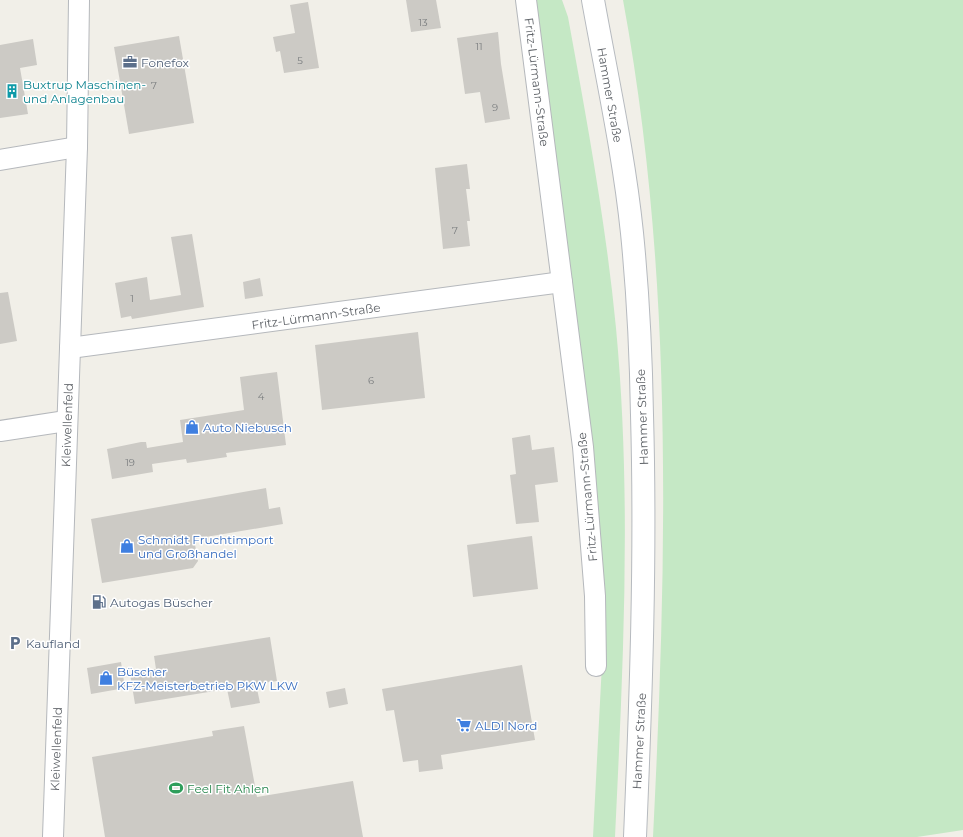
<svg xmlns="http://www.w3.org/2000/svg" width="963" height="837" font-family="Montserrat,sans-serif">
<style>
.green{fill:#c5e8c5}
.building{fill:#cccac5}
.lines{fill:none;stroke-linecap:round;stroke-linejoin:round}
.street-casing{stroke:#b5b8bc;stroke-width:22}
.secondary-casing{stroke:#b6babf;stroke-width:24}
.street{stroke:#fff;stroke-width:20}
.secondary{stroke:#fff;stroke-width:22}
.labels{text-anchor:middle;dominant-baseline:central;stroke-width:3;stroke-linejoin:round;paint-order:stroke}
.number-label{font-size:10px;fill:#7a7d7f}
.service-label{font-size:12px;fill:#4e5e75;stroke:#fff;text-anchor:start}
.street-label{font-size:12px;fill:#5f6368;stroke:#fff}
.culture-label{font-size:12px;fill:#0d838f;stroke:#fff;text-anchor:start}
.shop-label{font-size:12px;fill:#366cbe;stroke:#fff;text-anchor:start}
.leisure-label{font-size:12px;fill:#27864d;stroke:#fff;text-anchor:start}
</style>
<rect width="100%" height="100%" fill="#f1efe8"/>
<!-- green -->
<g class="green">
<path d="M536 0H562L568 17C587 121 606 224 616 328 632 497 623 668 615 837H593L604 625Z"/>
<path d="M623 0H963V830L917 837H653C667 558 674 276 623 0Z"/>
</g>
<!-- building -->
<g class="building">
<path d="M406 0H436L441 28 411 32Z"/>
<path d="M308 2 319 68 284 73 280 51 276 52 273 37 295 33 290 5Z"/>
<path d="M498 32 501 64 510 119 485 123 480 92 465 94 457 38Z"/>
<path d="M179 36 194 123 129 134 114 47Z"/>
<path d="M33 39 37 65 20 68 28 114 0 118V45Z"/>
<path d="M467 164 470 189H466L470 221H467L470 246 443 249 435 168Z"/>
<path d="M192 234 204 307 132 319 131 316 121 318 115 283 147 277 150 300 181 295 171 237Z"/>
<path d="M260 278 263 296 245 299 243 282Z"/>
<path d="M8 292 17 341 0 344V293Z"/>
<path d="M418 332 425 398 322 410 315 345Z"/>
<path d="M277 372 286 445 226 453 227 457 187 463 186 459 152 464 153 472 112 479 107 449 141 442H146L147 448 183 442 180 420 244 410 240 377Z"/>
<path d="M530 435 532 450 554 447 558 482 535 485 539 522 516 524 510 475 516 474 512 438Z"/>
<path d="M266 488 269 509 280 507 283 524 194 539 198 561 193 568 102 583 91 519Z"/>
<path d="M532 536 538 589 473 597 467 545Z"/>
<path d="M270 637 277 681 256 684 260 703 231 708 227 689 135 704 130 674 156 669 154 656Z"/>
<path d="M121 662 125 688 91 694 87 668Z"/>
<path d="M522 665 535 740 441 755 443 769 419 772 418 760 403 762 394 710 386 711 382 689Z"/>
<path d="M345 688 348 704 329 708 326 692Z"/>
<path d="M244 726 257 797 353 781 363 837H105L92 757 213 736 212 731Z"/>
</g>
<g class="lines">
<defs>
<g id="street">
<path d="M526 0 583 447 595 596 596 666"/>
<path d="M0 160 77 147"/>
<path d="M70 348 562 282"/>
<path d="M0 431 66 421"/>
<path d="M53 837 77 147 79 0"/>
</g>
<path id="secondary" d="M593 0C607 78 624 155 632 233 638 293 641 354 642 415 646 556 641 696 635 837"/>
</defs>
<!-- street casing -->
<use href="#street" class="street-casing"/>
<!-- secondary casing -->
<use href="#secondary" class="secondary-casing"/>
<!-- street -->
<use href="#street" class="street"/>
<!-- secondary -->
<use href="#secondary" class="secondary"/>
</g>
<!-- icons -->
<defs>
<symbol id="office-bare" viewBox="-9 -9 18 18"><path d="M-6-3h4V-5.5h4V-3h4V5H-6ZM-1-4.5V-3h2v-1.5ZM-6 0V1H6V0Z" fill="#5c6f8a" stroke="#fff" stroke-width="2.5" paint-order="stroke"/></symbol>
<symbol id="building-bare" viewBox="-9 -9 18 18"><path d="M-4-6H4V6H1V3H-1V6H-4ZM-2.5-4.3h1.7v1.8h-1.7ZM.8-4.3h1.7v1.8H.8ZM-2.5-1h1.7V.8h-1.7ZM.8-1h1.7V.8H.8Z" fill="#0f9aa8" stroke="#fff" stroke-width="2.5" paint-order="stroke"/></symbol>
<symbol id="shop-bare" viewBox="-9 -9 18 18"><path d="M-5-2.5h2.3a2.7 3.5 0 0 1 5.4 0H5L5.5 6h-11ZM-1.5-2.5h3a1.5 2.3 0 0 0-3 0Z" fill="#3f7fe0" stroke="#fff" stroke-width="2.5" paint-order="stroke"/></symbol>
<symbol id="fuel-bare" viewBox="-9 -9 18 18"><path d="M-5.5-6h7V0h2V4h1.3V-2.5L3-4.5l.8-.8L6-3V5H2.5V1h-1V6h-7ZM-4.2-4.7v3.2H.2V-4.7Z" fill="#5c6f8a" stroke="#fff" stroke-width="2.5" paint-order="stroke"/></symbol>
<symbol id="parking-bare" viewBox="-9 -9 18 18"><path d="M-3.5-5.5H1a3.5 3.5 0 0 1 0 7H-1V5.5H-3.5ZM-1-3.4V-.6H.8a1.4 1.4 0 0 0 0-2.8Z" fill="#5c6f8a" stroke="#fff" stroke-width="2.5" paint-order="stroke"/></symbol>
<symbol id="supermarket-bare" viewBox="-9 -9 18 18"><path d="M-6-5.5h2.5l.6 2H6L4.5 2H-2.5L-4.4-4H-6ZM-1.5 3.2a1.3 1.3 0 1 0 .1 0ZM3 3.2a1.3 1.3 0 1 0 .1 0Z" fill="#3f7fe0" stroke="#fff" stroke-width="2.5" paint-order="stroke"/></symbol>
<symbol id="stadium-bare" viewBox="-9 -9 18 18"><path d="M0-5a6.5 5 0 1 0 0 10a6.5 5 0 1 0 0-10ZM-3.5-1.8h7v3.6h-7Z" fill="#2e9e5b" stroke="#fff" stroke-width="2.5" paint-order="stroke"/></symbol>
</defs>
<g fill-rule="evenodd">
<use href="#office-bare" x="120" y="52" width="20" height="20"/>
<use href="#building-bare" x="2" y="81" width="20" height="20"/>
<use href="#shop-bare" x="182" y="417" width="20" height="20"/>
<use href="#shop-bare" x="117" y="536" width="20" height="20"/>
<use href="#fuel-bare" x="89" y="592" width="20" height="20"/>
<use href="#parking-bare" x="5" y="633" width="20" height="20"/>
<use href="#shop-bare" x="96" y="668" width="20" height="20"/>
<use href="#supermarket-bare" x="454" y="715" width="20" height="20"/>
<use href="#stadium-bare" x="166" y="778" width="20" height="20"/>
</g>
<g class="labels">
<!-- number labels -->
<g class="number-label">
<text x="423" y="22">13</text>
<text x="479" y="46">11</text>
<text x="300" y="60">5</text>
<text x="154" y="85">7</text>
<text x="495" y="107">9</text>
<text x="455" y="230">7</text>
<text x="132" y="298">1</text>
<text x="371" y="380">6</text>
<text x="261" y="396">4</text>
<text x="130" y="462">19</text>
</g>
<!-- service labels -->
<g class="service-label">
<text x="141" y="62">Fonefox</text>
<text x="110" y="602">Autogas Büscher</text>
<text x="26" y="643">Kaufland</text>
</g>
<!-- street labels -->
<g class="street-label">
<text transform="translate(537 82) rotate(83)">Fritz-Lürmann-Straße</text>
<text transform="translate(610 95) rotate(80)">Hammer Straße</text>
<text transform="translate(316 316) rotate(-8)">Fritz-Lürmann-Straße</text>
<text transform="translate(642 417) rotate(-92)">Hammer Straße</text>
<text transform="translate(67 425) rotate(-88)">Kleiwellenfeld</text>
<text transform="translate(587 497) rotate(-95)">Fritz-Lürmann-Straße</text>
<text transform="translate(639 741) rotate(-87)">Hammer Straße</text>
<text transform="translate(56 749) rotate(-88)">Kleiwellenfeld</text>
</g>
<!-- culture labels -->
<g class="culture-label">
<text x="23" y="84">Buxtrup Maschinen-<tspan x="23" dy="14">und Anlagenbau</tspan></text>
</g>
<!-- shop labels -->
<g class="shop-label">
<text x="203" y="427">Auto Niebusch</text>
<text x="138" y="539">Schmidt Fruchtimport<tspan x="138" dy="14">und Großhandel</tspan></text>
<text x="117" y="671">Büscher<tspan x="117" dy="14">KFZ-Meisterbetrieb PKW LKW</tspan></text>
<text x="475" y="725">ALDI Nord</text>
</g>
<!-- leisure labels -->
<g class="leisure-label">
<text x="187" y="788">Feel Fit Ahlen</text>
</g>
</g>
</svg>
